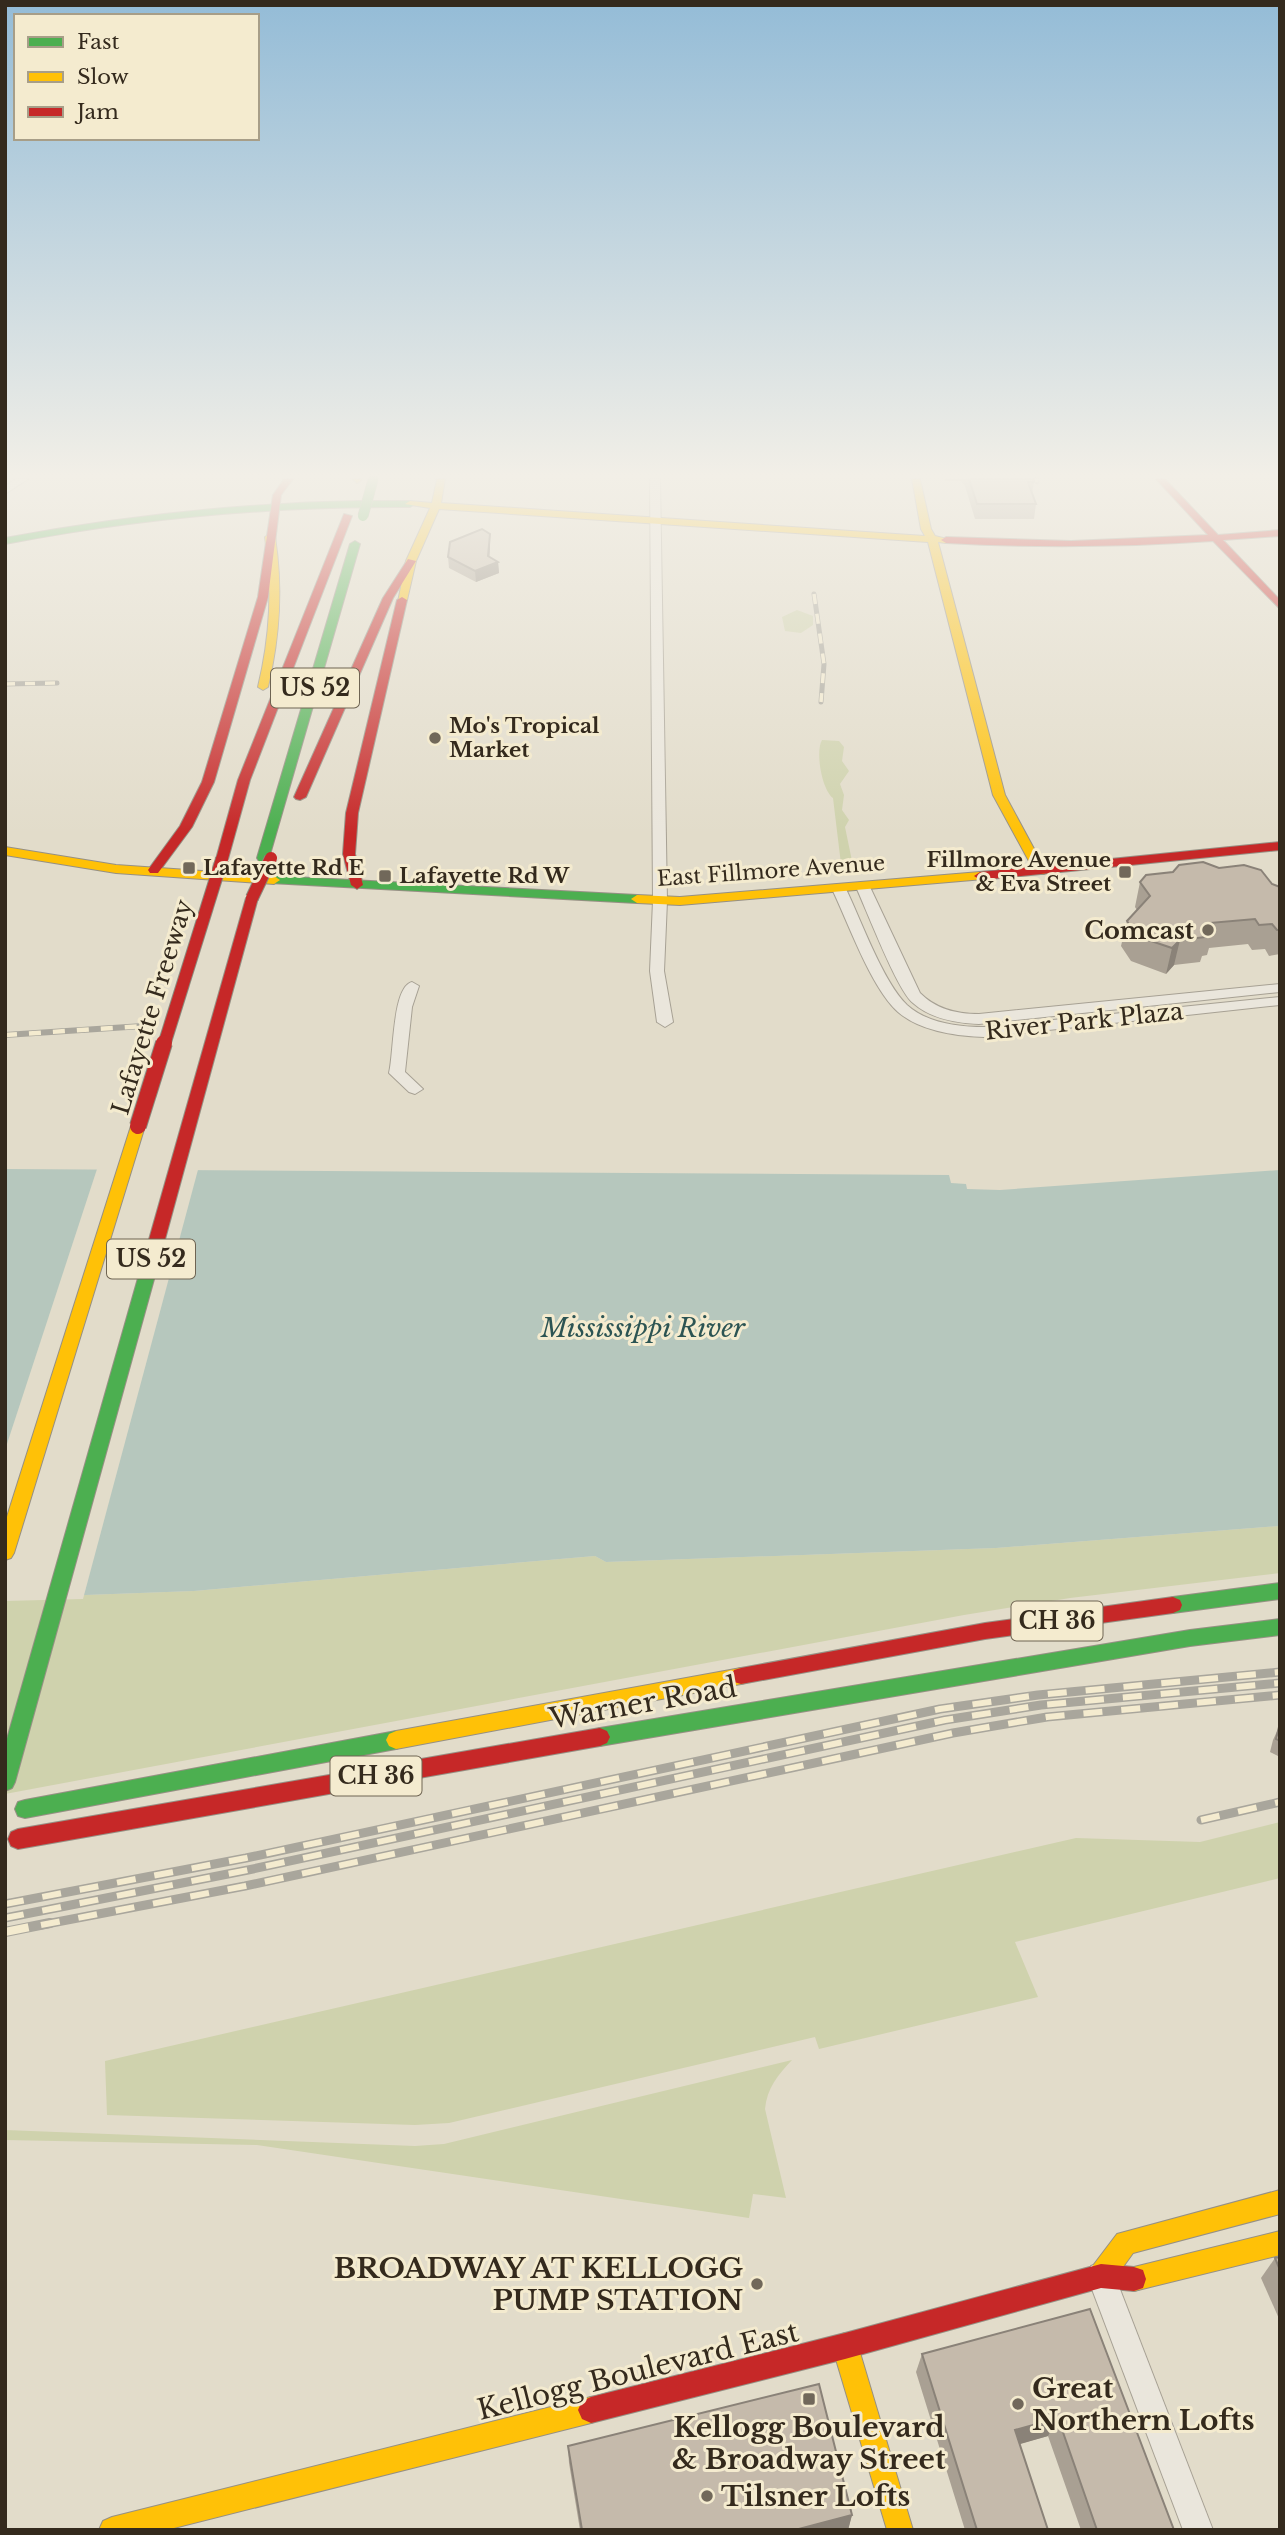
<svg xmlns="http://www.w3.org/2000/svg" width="1285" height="2535" font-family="'Libre Baskerville',serif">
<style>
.green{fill:#cfd2ad}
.water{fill:#b6c7bd}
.pier{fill:#e2dcca}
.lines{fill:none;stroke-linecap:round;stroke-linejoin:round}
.street-casing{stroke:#a7a194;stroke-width:2}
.fast-casing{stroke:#969084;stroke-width:2}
.slow-casing{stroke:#969084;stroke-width:2}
.jam-casing{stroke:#969084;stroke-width:2}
.street{fill:#eae6dc;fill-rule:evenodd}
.fast{fill:#4caf50;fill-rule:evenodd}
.slow{fill:#ffc107;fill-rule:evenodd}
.jam{fill:#c62828;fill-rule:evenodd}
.rail-far3-casing{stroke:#a9a69c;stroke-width:5}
.rail-far2-casing{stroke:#a9a69c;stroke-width:6}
.rail-far1-casing{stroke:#a9a69c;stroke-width:9}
.rail-casing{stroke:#a9a69c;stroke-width:10}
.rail-far3{stroke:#f4ebcf;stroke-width:3.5;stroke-dasharray:10;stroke-linecap:butt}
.rail-far2{stroke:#f4ebcf;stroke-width:4.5;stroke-dasharray:12;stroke-linecap:butt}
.rail-far1{stroke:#f4ebcf;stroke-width:6;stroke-dasharray:19;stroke-linecap:butt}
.rail{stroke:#f4ebcf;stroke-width:8;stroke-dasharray:24;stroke-linecap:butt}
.fast-bridge-casing{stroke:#8c867a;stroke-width:11;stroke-linecap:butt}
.jam-bridge-far1-casing{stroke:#8c867a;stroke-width:14;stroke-linecap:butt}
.jam-bridge-casing{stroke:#8c867a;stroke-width:18;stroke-linecap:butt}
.fast-bridge{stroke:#4caf50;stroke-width:10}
.jam-bridge-far1{stroke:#c62828;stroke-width:12}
.jam-bridge{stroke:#c62828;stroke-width:16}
.wall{fill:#a9a093}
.shaded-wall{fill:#8a8278}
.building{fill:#c5baab;stroke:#8a8278;stroke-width:2}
.poi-dot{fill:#71685a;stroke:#f4ebcf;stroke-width:2.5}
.labels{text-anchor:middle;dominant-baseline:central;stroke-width:6;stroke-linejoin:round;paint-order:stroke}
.far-poi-label{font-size:21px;font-weight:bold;fill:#342a1d;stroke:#f4ebcf;text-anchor:start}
.far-street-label{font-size:21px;fill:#342a1d;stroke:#f4ebcf}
.shield{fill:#f4ebcf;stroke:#6e6452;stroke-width:2}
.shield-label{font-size:23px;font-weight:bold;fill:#342a1d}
.poi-label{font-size:24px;font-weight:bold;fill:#342a1d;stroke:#f4ebcf;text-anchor:end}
.street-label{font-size:24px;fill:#342a1d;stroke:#f4ebcf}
.water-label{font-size:26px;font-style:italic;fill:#2c5453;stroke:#f4ebcf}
.near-street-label{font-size:28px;fill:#342a1d;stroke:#f4ebcf}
.near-poi-label{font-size:28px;font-weight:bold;fill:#342a1d;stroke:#f4ebcf;text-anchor:start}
</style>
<rect width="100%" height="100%" fill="#e2dcca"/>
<!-- green -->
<g class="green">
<path d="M797 610 813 616V625L801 633 785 631 782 617Z"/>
<path d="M822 740 839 741 844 747 842 761 849 771 840 784 844 795 842 810 849 820 845 827 852 861 848 864H841L833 798C822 790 815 752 822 740Z"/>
<path d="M1280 1526V1573L1070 1598 964 1615 5 1794V1598L194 1591 595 1556 606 1562 996 1548Z"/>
<path d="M1280 1822V1878L1015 1942 1038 1997 819 2049 815 2037 449 2123 415 2125 107 2115 105 2061 1076 1838 1200 1842Z"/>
<path d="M792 2060C778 2075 767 2088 765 2109L786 2198 753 2194 749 2218 257 2145 5 2140V2130L415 2146 444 2144Z"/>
</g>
<!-- water -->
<path class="water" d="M5 1169 949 1175 951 1183 966 1184 967 1189 1000 1190 1280 1170V1526L996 1548 606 1562 595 1556 194 1591 5 1598Z"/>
<!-- pier -->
<path class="pier" d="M98 1166H199L83 1599 5 1601V1450Z"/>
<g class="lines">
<defs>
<g id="street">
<path d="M16 479H28L5 494V486Z"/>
<path d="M650 479H660L667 901 664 971 673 1022 665 1027 657 1022 650 971 653 901Z"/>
<path d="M863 883 870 887 920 993C936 1009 956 1014 979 1014L1280 984V992L979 1024C956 1023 931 1019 913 1003 897 990 867 911 856 887Z"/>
<path d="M839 885 846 889C861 920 883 982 907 1005 927 1023 958 1027 984 1027L1280 997V1005L984 1037C956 1036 920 1031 898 1012 871 988 848 922 832 889Z"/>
<path d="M412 982 419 986 412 1007 405 1072 423 1089 415 1094 409 1092 389 1073C394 1054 392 987 412 982Z"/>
<path d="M1101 2262 1111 2266 1213 2530H1183L1087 2276 1091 2266Z"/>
</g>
<g id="fast">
<path d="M359 501H410L415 504 410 507C273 506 140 518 5 544V538C123 516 240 503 359 501Z"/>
<path d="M355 541 360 544 269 858 263 862 259 861 257 858 350 544Z"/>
<path d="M274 876 637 895 643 899 637 903 270 883V877Z"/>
<path d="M156 1238 164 1243 15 1782 12 1788 5 1791V1746L148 1243Z"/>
<path d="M1280 1583V1599L1173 1613 1166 1610 1164 1605 1166 1600 1173 1597Z"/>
<path d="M1280 1619V1635L1190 1646 600 1746 593 1743 590 1737 593 1731 600 1728 1190 1630Z"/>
<path d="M396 1731 403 1734 406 1740 403 1746 396 1749 25 1818 18 1816 15 1809 18 1802 25 1800Z"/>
</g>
<g id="slow">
<path d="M353 479H361V480L357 483Z"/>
<path d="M437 479H445L441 503 925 536 921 529 912 479H920L931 529 935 536 951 540 946 543 938 542 1005 795 1046 871 1044 874H1036L993 795 928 542 439 509 416 561 407 600 398 602 406 561 430 508 405 504 410 501 432 503Z"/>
<path d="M270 534 275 537C283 588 280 636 268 687L263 690 258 687C270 637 273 588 265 537Z"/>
<path d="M5 847 116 865 274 876 280 880 274 884 116 873 5 855Z"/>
<path d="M980 872 986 876 984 879 680 905 637 903 631 899 637 895 680 897Z"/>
<path d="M138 1121 145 1126 14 1553 11 1558 5 1560V1523L131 1126Z"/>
<path d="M741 1668 748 1670 751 1676 748 1682 741 1684 396 1749 389 1746 386 1740 389 1734 396 1731Z"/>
<path d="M1280 2190V2214L1133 2253 1110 2285 1101 2288 1092 2285 1089 2276 1092 2267 1117 2234Z"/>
<path d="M1280 2231V2255L1134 2291 1125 2288 1122 2279 1125 2270 1134 2267Z"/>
<path d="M845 2333 854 2337 858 2346 913 2530H887L832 2346 836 2337Z"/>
<path d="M591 2397 600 2401 604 2410 600 2419 591 2423 166 2530H99L103 2521 112 2517Z"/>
</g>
<g id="jam">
<path d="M284 479H293L281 495 268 597 214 782 192 827 158 873H150L148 870 180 826 202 782 258 597 273 495Z"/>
<path d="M1156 479H1165L1218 535 1280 530V536L1223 540 1280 600V609L1213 541C1124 547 1035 548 946 543L941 540 946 537 1071 541 1208 535Z"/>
<path d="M344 514 352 516 250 780 228 859 222 863 218 862 216 859 238 780Z"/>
<path d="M408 559 416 561 393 598 306 797 300 800 296 799 294 797 383 598Z"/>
<path d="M402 597 407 600 358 813 355 854 363 885 357 889 351 885 343 854 346 813 397 600Z"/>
<path d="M1280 842V850L980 880 974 876 980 872Z"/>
<path d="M252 894 258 898 164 1243 156 1248 148 1243 246 898Z"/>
<path d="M1173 1597 1180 1600 1182 1605 1180 1610 1173 1613 985 1639 741 1684 734 1682 731 1676 734 1670 741 1668 985 1623Z"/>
<path d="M600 1728 607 1731 610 1737 607 1743 600 1746 18 1849 11 1846 8 1839 11 1832 18 1829Z"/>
<path d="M1101 2264 1134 2267 1143 2270 1146 2279 1143 2288 1134 2291 1101 2288 845 2359 591 2423 582 2419 578 2410 582 2401 591 2397 845 2333Z"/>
</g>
</defs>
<!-- street casing -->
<use href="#street" class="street-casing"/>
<!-- fast casing -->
<use href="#fast" class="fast-casing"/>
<!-- slow casing -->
<use href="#slow" class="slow-casing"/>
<!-- jam casing -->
<use href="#jam" class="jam-casing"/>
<!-- street -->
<use href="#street" class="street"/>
<!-- fast -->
<use href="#fast" class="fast"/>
<!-- slow -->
<use href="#slow" class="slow"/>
<!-- jam -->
<use href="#jam" class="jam"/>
<defs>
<g id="rail-far3">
<path d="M1036 479 1037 482"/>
<path d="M814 594 824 664 821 702"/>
<path d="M5 684 57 683"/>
</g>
<path id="rail-far2" d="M5 1035 143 1026"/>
<g id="rail-far1">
<path d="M1201 1820 1280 1802"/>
<path d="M5 1904 246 1858 940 1709 1038 1695 1280 1672"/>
<path d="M5 1918 248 1870 945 1720 1041 1705 1280 1683"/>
<path d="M41 1925 245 1886 953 1733 1047 1717 1280 1695"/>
</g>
<path id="rail" d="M5 1932 50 1923"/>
</defs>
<!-- rail-far3 casing -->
<use href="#rail-far3" class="rail-far3-casing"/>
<!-- rail-far2 casing -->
<use href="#rail-far2" class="rail-far2-casing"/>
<!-- rail-far1 casing -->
<use href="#rail-far1" class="rail-far1-casing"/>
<!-- rail casing -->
<use href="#rail" class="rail-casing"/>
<!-- rail-far3 -->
<use href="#rail-far3" class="rail-far3"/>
<!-- rail-far2 -->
<use href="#rail-far2" class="rail-far2"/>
<!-- rail-far1 -->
<use href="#rail-far1" class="rail-far1"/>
<!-- rail -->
<use href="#rail" class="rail"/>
<defs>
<path id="fast-bridge" d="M363 516 373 480"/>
<g id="jam-bridge-far1">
<path d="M252 898 271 858"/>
<path d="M164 1045 222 859"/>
</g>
<path id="jam-bridge" d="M138 1126 164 1043"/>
</defs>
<!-- fast-bridge casing -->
<use href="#fast-bridge" class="fast-bridge-casing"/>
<!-- jam-bridge-far1 casing -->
<use href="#jam-bridge-far1" class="jam-bridge-far1-casing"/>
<!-- jam-bridge casing -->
<use href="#jam-bridge" class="jam-bridge-casing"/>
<!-- fast-bridge -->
<use href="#fast-bridge" class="fast-bridge"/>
<!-- jam-bridge-far1 -->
<use href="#jam-bridge-far1" class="jam-bridge-far1"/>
<!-- jam-bridge -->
<use href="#jam-bridge" class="jam-bridge"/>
</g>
<!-- wall -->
<g class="wall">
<path d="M944 479H1033L1034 482 1032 494 1036 504 1034 519H975L965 486 961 481H945Z"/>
<path d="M490 545 489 557 498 562 499 573 476 582 449 568 448 557Z"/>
<path d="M1140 882 1272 884 1280 887V954L1269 956 1265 949 1252 950 1248 944 1209 948 1207 955 1202 956 1200 962 1174 965 1166 974 1131 961 1121 946 1127 921 1137 910 1135 907Z"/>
<path d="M1279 1727H1280V1757L1270 1752 1273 1740Z"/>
<path d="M1280 2257V2321L1261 2278 1275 2258Z"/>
<path d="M1090 2309 1174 2530H1081L1048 2436 1019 2444 1048 2530H965L916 2372 922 2354Z"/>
<path d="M568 2446 852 2515 848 2530H580L569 2463Z"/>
</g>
<!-- shaded-wall -->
<g class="shaded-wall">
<path d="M490 534V545L489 565 498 562 499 573 476 582 475 571 488 556Z"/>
<path d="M1180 940 1174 965 1166 974 1172 948Z"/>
<path d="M1058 2418 1048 2436 1007 2448 1015 2430Z"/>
<path d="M852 2515 848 2530H795Z"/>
</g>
<!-- building -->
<g class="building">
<path d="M969 479H1033L1034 482H1028L1036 504H977Z"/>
<path d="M482 529 490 534 488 556 498 562 475 571 448 557 450 542Z"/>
<path d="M1203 862 1219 868 1244 865 1261 870 1272 884 1280 887V930H1277L1272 924 1259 925 1255 919 1209 923 1214 930 1202 931 1206 937 1180 940 1172 948 1136 936 1127 921 1150 896 1140 882 1146 875 1173 872 1179 865Z"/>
<path d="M1279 1727H1280V1741L1276 1739Z"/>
<path d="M1280 2257V2270L1275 2258Z"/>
<path d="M1090 2309 1174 2530H1097L1058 2418 1015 2430 1048 2530H977L922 2354Z"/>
<path d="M819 2384 852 2515 795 2530H582L568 2446Z"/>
</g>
<!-- sky -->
<linearGradient id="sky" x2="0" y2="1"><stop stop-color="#94bcd7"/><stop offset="0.57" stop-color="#f2efe7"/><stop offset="1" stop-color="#f2efe7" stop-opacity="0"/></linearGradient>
<rect width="1285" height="834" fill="url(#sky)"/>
<!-- markers -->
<g class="poi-dot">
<circle cx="435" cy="738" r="7"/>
<rect x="182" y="861" width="14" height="14" rx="3.5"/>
<rect x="1118" y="865" width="14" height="14" rx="3.5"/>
<rect x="378" y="869" width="14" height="14" rx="3.5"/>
<circle cx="1208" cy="930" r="7"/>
<circle cx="757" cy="2284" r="7"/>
<rect x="802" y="2392" width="14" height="14" rx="3.5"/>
<circle cx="1018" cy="2404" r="7"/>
<circle cx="707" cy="2496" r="7"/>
</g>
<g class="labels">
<!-- far-poi labels -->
<g class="far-poi-label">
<text x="449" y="726">Mo's Tropical<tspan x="449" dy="24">Market</tspan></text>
<text x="1111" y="860" text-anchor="end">Fillmore Avenue<tspan x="1111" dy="24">&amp; Eva Street</tspan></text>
<text x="203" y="868">Lafayette Rd E</text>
<text x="399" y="876">Lafayette Rd W</text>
</g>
<!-- far-street labels -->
<g class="far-street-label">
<text transform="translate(771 871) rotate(-4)">East Fillmore Avenue</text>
</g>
<!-- shield labels -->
<g class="shield">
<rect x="271" y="668.5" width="88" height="39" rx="5"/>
<rect x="107" y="1239.5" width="88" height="39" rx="5"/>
<rect x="1011.5" y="1601.5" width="91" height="39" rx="5"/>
<rect x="330.5" y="1756.5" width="91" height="39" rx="5"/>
</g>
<g class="shield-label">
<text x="315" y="688">US 52</text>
<text x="151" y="1259">US 52</text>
<text x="1057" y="1621">CH 36</text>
<text x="376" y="1776">CH 36</text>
</g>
<!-- poi labels -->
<g class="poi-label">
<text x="1194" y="930">Comcast</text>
</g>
<!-- street labels -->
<g class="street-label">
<text transform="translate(152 1007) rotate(-73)">Lafayette Freeway</text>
<text transform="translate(1084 1021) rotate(-6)">River Park Plaza</text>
</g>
<!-- water labels -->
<g class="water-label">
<text x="643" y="1328">Mississippi River</text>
</g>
<!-- near-street labels -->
<g class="near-street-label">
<text transform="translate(643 1703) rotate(-10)">Warner Road</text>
<text transform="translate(638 2371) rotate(-14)">Kellogg Boulevard East</text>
</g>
<!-- near-poi labels -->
<g class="near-poi-label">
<text x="743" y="2268" text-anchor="end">BROADWAY AT KELLOGG<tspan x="743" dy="32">PUMP STATION</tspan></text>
<text x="1032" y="2388">Great<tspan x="1032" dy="32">Northern Lofts</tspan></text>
<text x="809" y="2427" text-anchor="middle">Kellogg Boulevard<tspan x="809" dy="32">&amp; Broadway Street</tspan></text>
<text x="721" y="2496">Tilsner Lofts</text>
</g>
</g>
<!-- border -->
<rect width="1285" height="2535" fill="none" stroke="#342a1d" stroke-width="14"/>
<!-- legend -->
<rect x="14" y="14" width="245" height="126" fill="#f4ebcf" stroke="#a79e88" stroke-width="2"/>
<rect x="28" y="37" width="35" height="10" fill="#4caf50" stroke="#a79e88" stroke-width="2"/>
<text x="77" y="49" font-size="21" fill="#342a1d">Fast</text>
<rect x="28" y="72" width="35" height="10" fill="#ffc107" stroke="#a79e88" stroke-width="2"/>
<text x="77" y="84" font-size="21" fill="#342a1d">Slow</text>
<rect x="28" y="107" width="35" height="10" fill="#c62828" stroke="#a79e88" stroke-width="2"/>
<text x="77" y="119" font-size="21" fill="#342a1d">Jam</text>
</svg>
